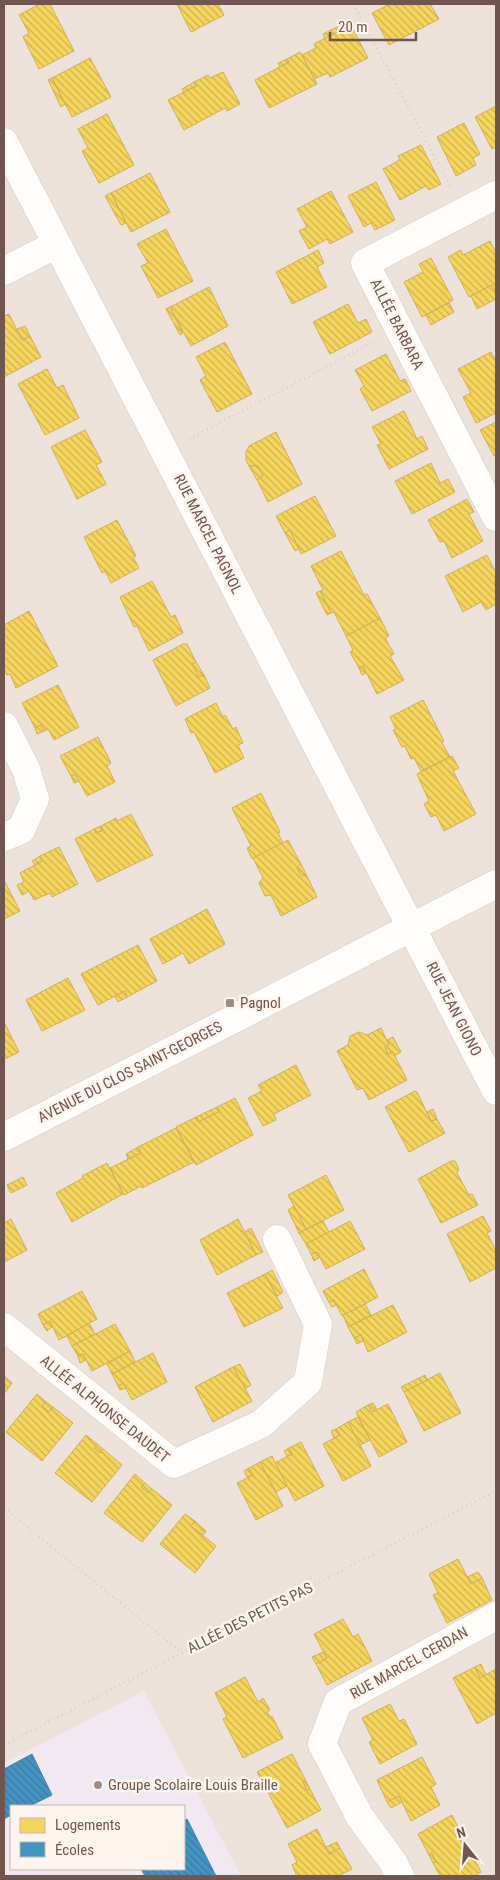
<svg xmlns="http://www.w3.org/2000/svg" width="500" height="1880" font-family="'Roboto Condensed',sans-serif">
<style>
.residential{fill:#ede2da;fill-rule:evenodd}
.education{fill:#f0e9f1;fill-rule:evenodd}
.homes{fill:url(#homes-back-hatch);stroke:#ceaf58}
.schools{fill:url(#schools-back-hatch);stroke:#5081a0}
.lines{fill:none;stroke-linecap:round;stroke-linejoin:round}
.street-casing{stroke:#d2ccc7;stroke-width:29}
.secondary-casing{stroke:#d4ccc8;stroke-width:29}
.path{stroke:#d8d0ce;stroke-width:3;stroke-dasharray:1 4;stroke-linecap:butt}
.street{stroke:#fefdfc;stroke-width:28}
.secondary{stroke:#fefdfc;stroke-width:28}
.poi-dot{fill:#9f8c86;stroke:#fdf4ed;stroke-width:2}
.labels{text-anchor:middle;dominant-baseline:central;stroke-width:5;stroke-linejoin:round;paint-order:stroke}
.street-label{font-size:15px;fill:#70564f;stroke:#fdf4ed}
.poi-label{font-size:15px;fill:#70564f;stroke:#fdf4ed;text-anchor:start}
</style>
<defs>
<pattern id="homes-back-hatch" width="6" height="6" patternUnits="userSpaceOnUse" patternTransform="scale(1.25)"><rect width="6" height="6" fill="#f6d55c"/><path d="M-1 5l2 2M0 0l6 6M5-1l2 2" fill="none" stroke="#ccb04e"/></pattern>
<pattern id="schools-back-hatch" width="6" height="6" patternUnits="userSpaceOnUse" patternTransform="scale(1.25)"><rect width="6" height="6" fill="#4393c3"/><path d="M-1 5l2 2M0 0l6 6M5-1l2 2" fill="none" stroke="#3c7ba1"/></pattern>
</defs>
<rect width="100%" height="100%" fill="#f5f0eb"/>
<!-- residential -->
<path class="residential" d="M4 4H496V1876H4ZM11 1806H184V1869H11Z"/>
<!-- education -->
<path class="education" d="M144 1691 241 1876H4V1763ZM11 1806H184V1869H11Z"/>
<!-- homes -->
<g class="homes">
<path d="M40 4H50L74 51 39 69 23 37 29 33 19 15Z"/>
<path d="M177 4H218L224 15 191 32Z"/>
<path d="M390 4H430L439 19 389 45 372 13Z"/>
<path d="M349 21 351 25 325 39 323 34Z"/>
<path d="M351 25 368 58 330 77 328 73 314 79 302 55 316 48 314 44Z"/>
<path d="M300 52 317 84 269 108 255 80 289 62 287 59Z"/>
<path d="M90 58 111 97 72 117 52 78Z"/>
<path d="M287 59 289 62 280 67 278 63Z"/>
<path d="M223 72 240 104 227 111 225 108 184 130 168 100 196 86 194 82 208 75 210 78Z"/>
<path d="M52 78 65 104 61 107 48 80Z"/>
<path d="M194 82 196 86 184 92 182 89Z"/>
<path d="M496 106V147L492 149 475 117Z"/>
<path d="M107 114 134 165 99 183 82 151 88 148 78 129Z"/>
<path d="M464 123 480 154 473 158 476 165 456 176 437 137Z"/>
<path d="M421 145 441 184 429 190 426 186 400 200 383 169 400 160 398 156Z"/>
<path d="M150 173 170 212 131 232 111 193Z"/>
<path d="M376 182 395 220 375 230 371 223 364 227 348 196Z"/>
<path d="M331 191 353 232 330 244 327 239 309 249 299 231 307 227 297 209Z"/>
<path d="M111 193 126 223 121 225 105 196Z"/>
<path d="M166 229 193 281 158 298 141 266 148 263 137 244Z"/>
<path d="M490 241 496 253V293L492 285 469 297 448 257 461 250 463 255Z"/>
<path d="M318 250 324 263 317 267 327 287 292 304 276 272Z"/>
<path d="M431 258 453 300 422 317 404 282 423 272 419 264Z"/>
<path d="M492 285 496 293V299L477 309 471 296Z"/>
<path d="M209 287 228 326 191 346 170 307Z"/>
<path d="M449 303 454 312 431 325 426 315Z"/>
<path d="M348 304 358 323 366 319 372 332 330 354 313 322Z"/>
<path d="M170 307 183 333 180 335 166 309Z"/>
<path d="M9 314 22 340 30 336 41 357 4 377V316Z"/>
<path d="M25 326 30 336 22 340 17 329Z"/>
<path d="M225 342 252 394 217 412 200 380 206 376 196 357Z"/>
<path d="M491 352 496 361V413L476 423 463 397 471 393 458 369Z"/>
<path d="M386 354 400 381 405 379 411 391 372 411 360 389 364 386 355 370Z"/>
<path d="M47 369 57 388 63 385 79 418 45 435 18 384Z"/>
<path d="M404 411 417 439 422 436 428 449 389 469 377 445 381 444 372 427Z"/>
<path d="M496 422V455L494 456 480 430Z"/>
<path d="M85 430 102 462 96 465 106 484 77 499 51 447Z"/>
<path d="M276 432 302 484 268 502 257 480 263 476 258 466H249L246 460V452L249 446Z"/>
<path d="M431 463 440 483 448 479 455 492 412 514 395 481Z"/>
<path d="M249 466H258L263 476 257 480Z"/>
<path d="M315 496 336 536 301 554 290 530 285 533 276 516Z"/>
<path d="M467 499 474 512 469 514 483 541 452 558 444 541 440 542 428 520Z"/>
<path d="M117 520 136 556 133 557 139 568 111 583 105 571 102 573 84 537Z"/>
<path d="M290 530 299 549 295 551 285 533Z"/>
<path d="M341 551 364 595 367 594 380 618 346 636 334 612 331 613 320 591 323 590 311 566Z"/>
<path d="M487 555 496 573 495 581 496 604 486 610 481 602 463 612 445 576Z"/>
<path d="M152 581 171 617 175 615 183 633 149 651 137 626 134 627 120 597Z"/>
<path d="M320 591 331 613 327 615 316 593Z"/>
<path d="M29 611 58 666 16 688 10 674 7 675 4 669V625Z"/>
<path d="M380 618 389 636 385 638 394 654 390 656 404 680 377 694 363 666 359 668 350 652 353 650 346 636Z"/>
<path d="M183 644H187L196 662 192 664 199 677 204 675 210 688 176 706 153 660Z"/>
<path d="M196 662 204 675 199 677 192 664Z"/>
<path d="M363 666 366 673 362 675 359 668Z"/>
<path d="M58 685 79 727 54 740 48 729 44 731 41 725 35 728 22 703Z"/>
<path d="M423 700 444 741 442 743 450 757 421 771 414 758 411 759 405 746 402 747 393 730 396 729 390 717Z"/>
<path d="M216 703 223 717 225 715 233 729 236 727 243 743 238 745 244 758 215 773 194 732 191 733 185 719Z"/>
<path d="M41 725 44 731 37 734 35 728Z"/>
<path d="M98 737 111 763 107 766 115 782 87 796 75 774 71 776 60 756Z"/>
<path d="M452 756 459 768 453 771 476 814 444 831 436 815 431 817 424 804 429 801 417 774Z"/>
<path d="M75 774 79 781 74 783 71 776Z"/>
<path d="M261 793 280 832 278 833 283 843 252 859 247 848 251 846 232 808Z"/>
<path d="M131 814 153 855 97 882 75 839 94 829 96 833 103 830 101 826 116 818 117 821Z"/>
<path d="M101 826 103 830 96 833 94 829Z"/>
<path d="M288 840 301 864 297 868 301 875 307 876 317 897 281 916 271 895 265 896 259 883 263 878 253 858Z"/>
<path d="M59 847 78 884 52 897 50 893 34 900 29 891 22 895 17 885 24 882 20 873 42 861 40 856Z"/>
<path d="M40 856 42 861 35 865 32 861Z"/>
<path d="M301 864 307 876 301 875 297 868Z"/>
<path d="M4 880 20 911 4 919Z"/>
<path d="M207 909 225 944 189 964 183 953 163 964 150 939Z"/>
<path d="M138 945 157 981 127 997 125 991 98 1005 81 974Z"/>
<path d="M68 978 85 1010 42 1031 26 1000Z"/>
<path d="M125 991 127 997 118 1002 115 996Z"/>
<path d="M4 1022 19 1052 5 1059 4 1056Z"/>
<path d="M381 1028 389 1045 385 1047 388 1054 393 1052 407 1080 369 1100 363 1088 357 1090 337 1051 348 1045 350 1036 359 1032 367 1035Z"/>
<path d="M393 1037 401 1052 394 1056 393 1052 388 1054 385 1047 389 1045 387 1040Z"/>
<path d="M296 1065 311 1095 274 1114 276 1120 263 1126 248 1098 262 1091 258 1085Z"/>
<path d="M415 1091 417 1092 431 1121 437 1119 445 1133 409 1152 385 1107Z"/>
<path d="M235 1098 253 1135 196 1165 176 1127 196 1117 198 1122 220 1111 217 1107Z"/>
<path d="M217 1107 220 1111 198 1122 196 1117Z"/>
<path d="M433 1109 437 1119 431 1121 427 1112Z"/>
<path d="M176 1128 194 1162 142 1188 141 1186 124 1195 110 1168 141 1153 138 1147Z"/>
<path d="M138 1147 141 1153 128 1159 126 1154Z"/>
<path d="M451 1161H455L459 1169 457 1173 469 1195 472 1194 478 1205 441 1223 418 1179Z"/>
<path d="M107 1163 123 1194 72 1222 56 1193 83 1178 82 1176Z"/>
<path d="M326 1175 344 1210 306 1229 288 1195Z"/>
<path d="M23 1177 27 1185 11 1193 7 1185Z"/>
<path d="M294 1206 306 1229 299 1233 288 1210Z"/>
<path d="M483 1216 491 1231 487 1233 496 1251V1268L470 1282 447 1234Z"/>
<path d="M11 1219 27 1250 4 1262V1223Z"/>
<path d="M238 1219 256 1255 217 1275 200 1240Z"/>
<path d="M323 1221 329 1232 306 1244 299 1233Z"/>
<path d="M350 1221 365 1249 326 1269 317 1252 311 1254 306 1244Z"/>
<path d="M251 1228 263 1252 256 1255 245 1232Z"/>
<path d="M317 1252 320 1257 314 1261 311 1254Z"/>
<path d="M364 1269 378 1297 342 1316 334 1300 329 1302 323 1291Z"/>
<path d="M272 1270 283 1292 277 1296 265 1274Z"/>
<path d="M265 1274 283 1308 244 1327 227 1293Z"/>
<path d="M82 1291 97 1319 59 1340 50 1321 43 1325 38 1314Z"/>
<path d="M334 1300 336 1305 332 1307 329 1302Z"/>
<path d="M365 1304 371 1315 348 1327 343 1315Z"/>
<path d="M393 1305 407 1332 368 1352 361 1335 354 1338 348 1327Z"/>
<path d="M50 1321 52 1327 47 1331 43 1325Z"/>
<path d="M89 1323 95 1334 72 1346 67 1336Z"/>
<path d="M115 1324 130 1351 92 1371 83 1354 78 1356 72 1346Z"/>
<path d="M361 1335 363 1341 357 1344 354 1338Z"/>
<path d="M130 1351 135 1362 112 1374 107 1364Z"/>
<path d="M153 1353 167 1382 132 1400 123 1383 118 1386 112 1374Z"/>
<path d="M83 1354 86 1360 80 1363 78 1356Z"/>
<path d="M240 1364 251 1385 245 1389 233 1367Z"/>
<path d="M233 1367 252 1401 213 1422 195 1387Z"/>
<path d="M440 1373 461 1413 424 1431 404 1392Z"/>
<path d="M425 1375 427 1380 404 1392 401 1387Z"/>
<path d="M4 1376 12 1383 4 1394Z"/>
<path d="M123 1383 126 1388 120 1390 118 1386Z"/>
<path d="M37 1394 46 1402 42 1406 49 1412 53 1407 73 1423 42 1461 6 1432Z"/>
<path d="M46 1402 53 1407 49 1412 42 1406Z"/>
<path d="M373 1403 377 1410 372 1412 368 1405Z"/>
<path d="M388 1404 407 1442 379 1457 356 1412 368 1405 372 1412Z"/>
<path d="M358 1417 370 1440 360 1445 348 1422Z"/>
<path d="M348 1422 371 1466 343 1481 323 1444 340 1435 336 1429Z"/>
<path d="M336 1429 340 1435 334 1438 331 1431Z"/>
<path d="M86 1435 97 1444 94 1448 100 1453 103 1449 122 1465 92 1502 55 1473Z"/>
<path d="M301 1442 324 1486 295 1501 275 1463 292 1454 289 1448Z"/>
<path d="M97 1444 103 1449 100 1453 94 1448Z"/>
<path d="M289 1448 292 1454 287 1456 284 1451Z"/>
<path d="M272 1456 287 1486 276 1492 260 1462Z"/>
<path d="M260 1462 283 1506 256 1520 237 1483 253 1475 249 1468Z"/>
<path d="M249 1468 253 1475 247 1477 244 1471Z"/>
<path d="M135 1474 145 1483 141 1487 148 1493 152 1489 172 1505 142 1542 104 1513Z"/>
<path d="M145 1483 152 1489 148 1493 141 1487Z"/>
<path d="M185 1514 195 1521 191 1526 216 1546 195 1573 160 1544Z"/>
<path d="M195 1521 206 1531 203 1535 191 1526Z"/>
<path d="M458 1559 471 1584 482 1578 492 1600 447 1623 433 1595 438 1593 429 1574Z"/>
<path d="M478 1572 482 1578 471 1584 467 1577Z"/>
<path d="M343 1619 353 1637 358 1634 372 1661 327 1685 316 1664 327 1658 314 1634Z"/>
<path d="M323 1652 327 1658 316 1664 312 1657Z"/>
<path d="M481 1664 486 1675 480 1678 475 1667Z"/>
<path d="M475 1667 480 1678 496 1669V1713L477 1724 453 1678Z"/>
<path d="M245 1677 258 1702 263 1698 270 1710 267 1712 270 1717 272 1716 283 1738 243 1758 223 1719 227 1717 215 1693Z"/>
<path d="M390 1704 399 1721 404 1719 417 1744 380 1764 369 1742 373 1740 362 1718Z"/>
<path d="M292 1754 306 1781 303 1782 307 1790 310 1789 321 1810 287 1828 257 1772Z"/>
<path d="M422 1757 436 1784 431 1787 440 1805 411 1821 399 1796 387 1802 377 1780Z"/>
<path d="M306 1781 310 1789 307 1790 303 1782Z"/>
<path d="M399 1796 402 1802 391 1808 387 1802Z"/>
<path d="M452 1815 481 1872 474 1876H440L433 1863 436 1862 432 1853 429 1855 418 1834Z"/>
<path d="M317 1829 329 1854 340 1848 352 1869 338 1876H297L292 1865 297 1862 288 1844Z"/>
<path d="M337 1842 340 1848 329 1854 326 1847Z"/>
<path d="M432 1853 436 1862 433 1863 429 1855Z"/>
</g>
<!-- schools -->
<g class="schools">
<path d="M32 1754 52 1795 30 1806H11V1815L4 1819V1769Z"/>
<path d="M187 1819 216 1876H145L141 1869H184V1821Z"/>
</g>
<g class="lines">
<defs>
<g id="street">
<path d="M4 142 496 1091"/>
<path d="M496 195 365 263 496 517"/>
<path d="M4 271 57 244"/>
<path d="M4 726 26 769 35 799 21 830 4 837"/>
<path d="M4 1327 174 1464 261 1424 308 1382 318 1324 277 1239"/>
<path d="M400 1876 393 1862 360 1817 322 1744 338 1702 496 1616"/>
</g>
<path id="secondary" d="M4 1137 496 884"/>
</defs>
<!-- street casing -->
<use href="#street" class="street-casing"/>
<!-- secondary casing -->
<use href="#secondary" class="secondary-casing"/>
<!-- path -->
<g class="path">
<path d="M353 4 451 187"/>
<path d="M189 439 374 342"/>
<path d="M4 1508 182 1653"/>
<path d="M4 1745 496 1491"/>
</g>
<!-- street -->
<use href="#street" class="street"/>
<!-- secondary -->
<use href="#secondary" class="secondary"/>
</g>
<!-- markers -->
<g class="poi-dot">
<rect x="225" y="998" width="10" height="10" rx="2.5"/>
<circle cx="98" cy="1785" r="5"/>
</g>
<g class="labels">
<!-- street labels -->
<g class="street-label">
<text transform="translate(397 324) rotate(63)">ALLÉE BARBARA</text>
<text transform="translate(208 534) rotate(63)">RUE MARCEL PAGNOL</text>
<text transform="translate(454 1009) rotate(63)">RUE JEAN GIONO</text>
<text transform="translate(130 1072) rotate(-27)">AVENUE DU CLOS SAINT-GEORGES</text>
<text transform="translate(105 1409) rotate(39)">ALLÉE ALPHONSE DAUDET</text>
<text transform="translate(250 1618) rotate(-27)">ALLÉE DES PETITS PAS</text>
<text transform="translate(409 1663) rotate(-29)">RUE MARCEL CERDAN</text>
</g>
<!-- poi labels -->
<g class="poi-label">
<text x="240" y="1003">Pagnol</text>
<text x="108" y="1785">Groupe Scolaire Louis Braille</text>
</g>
</g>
<!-- border -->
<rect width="500" height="1880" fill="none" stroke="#70564f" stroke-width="10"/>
<!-- legend -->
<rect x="10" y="1805" width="175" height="65" fill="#fdf4ed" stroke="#c5b5ae"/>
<rect x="20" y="1818" width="25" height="15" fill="#f6d55c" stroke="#c5b5ae"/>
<text x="55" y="1830" font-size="15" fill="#70564f">Logements</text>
<rect x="20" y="1842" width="25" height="15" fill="#4393c3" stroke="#c5b5ae"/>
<text x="55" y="1855" font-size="15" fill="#70564f">Écoles</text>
<!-- north arrow -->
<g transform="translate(465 1845) rotate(343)" stroke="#fdf4ed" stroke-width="4" paint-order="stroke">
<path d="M0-4L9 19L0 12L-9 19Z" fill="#70564f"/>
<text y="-8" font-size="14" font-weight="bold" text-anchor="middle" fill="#70564f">N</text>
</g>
<!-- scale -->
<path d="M330 32v8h86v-8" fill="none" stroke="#70564f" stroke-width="2.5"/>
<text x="338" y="32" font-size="15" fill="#70564f" stroke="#fdf4ed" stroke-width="4" paint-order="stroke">20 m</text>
</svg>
